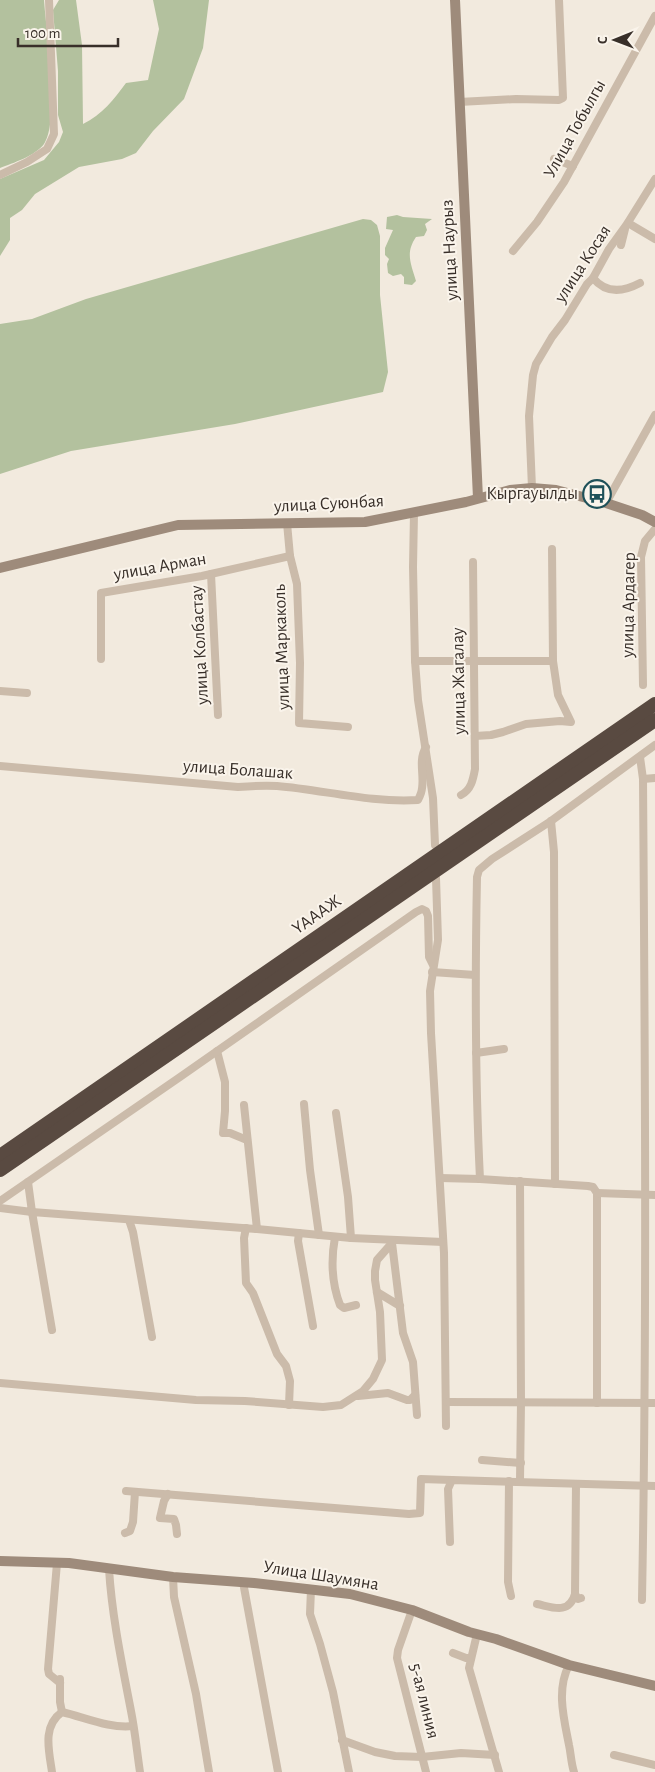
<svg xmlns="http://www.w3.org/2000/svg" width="655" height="1772" font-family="'Alegreya Sans',sans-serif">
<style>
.green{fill:#b3c19e}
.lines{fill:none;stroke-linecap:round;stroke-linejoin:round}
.street{stroke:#cbbbaa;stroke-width:8}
.secondary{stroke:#9e8b7b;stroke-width:10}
.highway{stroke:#594a41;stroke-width:14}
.labels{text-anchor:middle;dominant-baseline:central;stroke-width:4;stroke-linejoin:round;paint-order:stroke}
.street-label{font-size:18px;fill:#382f29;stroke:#faf4eb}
.poi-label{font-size:18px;fill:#382f29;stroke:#faf4eb;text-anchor:end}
</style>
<rect width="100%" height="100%" fill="#f2eade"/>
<!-- green -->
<g class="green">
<path d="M0 0H44C46 30 60 122 44 144 35 156 13 163 0 168Z"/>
<path d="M59 0H76L82 45 83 124C102 115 114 99 126 83L148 80 159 29 153 0H209L203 48 184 99 153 131 136 153 122 159 79 167 35 194 22 210 10 218V240L0 256V179L44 160 59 142 63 132 58 115V71L53 10Z"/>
<path d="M397 215 403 217 432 219 425 224 427 230 424 236 416 237C405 253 411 264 416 281L412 285 404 284V277L401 274 393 276 388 273 387 264 389 259 385 255V248L393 230 386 229 387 217Z"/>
<path d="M363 219 371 220 377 225 380 236V295L388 372 383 392 235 424 71 451 0 474V324L32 319 86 299Z"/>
</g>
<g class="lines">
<!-- street -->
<g class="street">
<path d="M459 102 516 99 559 100 563 98 559 0"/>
<path d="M554 159 573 166"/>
<path d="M0 175 27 162 47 149 54 134 49 0"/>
<path d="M628 223 655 239"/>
<path d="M621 245 625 229"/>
<path d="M513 251 537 222 564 182 655 16"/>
<path d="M593 278C606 294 623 292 640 283"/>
<path d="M532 488 529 416 533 375 536 364 552 337 565 320 587 284 593 278 609 249 627 224 655 179"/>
<path d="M606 503 655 415"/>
<path d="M414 513 413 567 415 661 418 700 433 798 435 845"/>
<path d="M287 523 290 556 297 584 300 663 299 723 348 727"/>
<path d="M211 574 218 715"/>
<path d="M101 659V593L202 576 290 556"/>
<path d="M415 661H553"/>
<path d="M643 685 641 557 645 541 655 529"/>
<path d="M0 691 27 693"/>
<path d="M475 736 491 735 503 732 526 724 560 721 571 722 558 695 553 661 552 549"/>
<path d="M640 757 643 779C645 1053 647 1326 642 1600"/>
<path d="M0 766 238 787C251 786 264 785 277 786 324 790 371 803 418 800 419 798 420 796 421 793 426 778 417 762 426 747"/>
<path d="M643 779 655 778"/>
<path d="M461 795C471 790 473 780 475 769L473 562"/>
<path d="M551 821 554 852 555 1184"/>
<path d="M436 878 438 940 430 991 431 1033 444 1253 446 1426"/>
<path d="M432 972 475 975"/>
<path d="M217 1051 225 1082V1111L223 1133H230L247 1140"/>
<path d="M476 1053 504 1049"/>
<path d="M304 1104 310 1170 319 1235"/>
<path d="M244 1105 257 1229"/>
<path d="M336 1113 348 1197 351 1238"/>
<path d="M440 1178 480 1179C475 1079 475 978 477 877L479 870 492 859 551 821 655 745"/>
<path d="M480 1179 588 1186 593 1187 597 1193V1403"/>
<path d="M520 1181 521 1402 520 1481"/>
<path d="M597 1193 655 1195"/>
<path d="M0 1201 180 1077 416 912 422 909 426 911 428 916 429 957 433 965"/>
<path d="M0 1208 32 1212 28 1182"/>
<path d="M129 1220 133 1232 152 1337"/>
<path d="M246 1228 244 1238 246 1283 253 1293 277 1354 286 1366 290 1381 289 1405"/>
<path d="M299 1233 298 1241 313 1326"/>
<path d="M335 1237C331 1259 332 1284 340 1305L344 1308 356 1305"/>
<path d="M392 1243 403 1333 413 1362 417 1415"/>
<path d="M377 1292 400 1306"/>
<path d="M52 1330 32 1212 257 1229 351 1238 443 1242"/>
<path d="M0 1383 196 1400 245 1401 323 1407 341 1405 363 1391 373 1379 382 1360 380 1312 375 1280V1271L377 1260 392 1243V1241"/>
<path d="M358 1396 388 1393 407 1400H410L415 1395"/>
<path d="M447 1402 655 1403"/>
<path d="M482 1460 521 1463"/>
<path d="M509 1481 508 1582 511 1596"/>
<path d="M576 1484 575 1594 578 1599 581 1598"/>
<path d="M126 1491 409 1514 420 1513 421 1479 452 1480"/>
<path d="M168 1494 164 1501 160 1518 174 1519 176 1525 177 1534"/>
<path d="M125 1533 130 1531 133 1522 135 1492"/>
<path d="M450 1542 448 1489 452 1480 655 1486"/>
<path d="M57 1563 48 1669 49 1674 60 1683"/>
<path d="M109 1569C112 1617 122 1664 131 1711 135 1731 137 1752 140 1772"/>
<path d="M173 1577 174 1597 196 1694 209 1772"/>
<path d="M243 1582 278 1772"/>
<path d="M311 1589 310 1614 320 1644 333 1692 349 1772"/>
<path d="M537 1604C552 1607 569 1615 575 1594"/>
<path d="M412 1610 398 1650 397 1658 426 1772"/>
<path d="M477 1634 469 1668 499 1772"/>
<path d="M453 1653 466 1658H471"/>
<path d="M569 1665C556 1690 564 1719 569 1745 571 1754 571 1763 574 1772"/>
<path d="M60 1679V1702L62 1712"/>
<path d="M342 1740 375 1752 395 1756 422 1757 461 1753 495 1755"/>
<path d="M614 1755 655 1765"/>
<path d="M52 1772C49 1751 42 1726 62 1712 84 1717 110 1729 133 1726"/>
</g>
<!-- secondary -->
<g class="secondary">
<path d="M455 0 478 498"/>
<path d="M0 568 178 525 365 522 466 502 510 490 532 488 556 490 606 503 642 515 655 522"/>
<path d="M0 1561 69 1563 173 1577 254 1583 350 1594 412 1610 469 1632 496 1639 569 1665 655 1686"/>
</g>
<!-- highway -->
<g class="highway">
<path d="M0 1156 655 704"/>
<path d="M0 1170 655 720"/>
</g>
</g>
<!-- icons -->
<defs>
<symbol id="bus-ring" viewBox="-11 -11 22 22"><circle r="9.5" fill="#faf4eb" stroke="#1f5159" stroke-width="1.5"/><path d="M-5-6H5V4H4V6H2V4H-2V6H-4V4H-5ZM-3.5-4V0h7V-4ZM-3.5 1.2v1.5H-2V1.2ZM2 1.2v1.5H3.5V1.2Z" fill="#1f5159"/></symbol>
</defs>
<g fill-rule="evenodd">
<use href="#bus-ring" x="581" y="478" width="32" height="32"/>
</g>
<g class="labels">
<!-- street labels -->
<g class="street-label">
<text transform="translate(575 129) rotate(-61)">Улица Тобылгы</text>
<text transform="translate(450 250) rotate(-93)">улица Наурыз</text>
<text transform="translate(583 264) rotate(-57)">улица Косая</text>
<text transform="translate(329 504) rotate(-3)">улица Суюнбая</text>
<text transform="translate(160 567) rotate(-10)">улица Арман</text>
<text transform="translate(629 605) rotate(-89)">улица Ардагер</text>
<text transform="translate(200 645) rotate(-93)">улица Колбастау</text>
<text transform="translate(282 647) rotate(-92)">улица Маркаколь</text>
<text transform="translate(459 681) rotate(-91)">улица Жагалау</text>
<text transform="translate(238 770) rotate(4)">улица Болашак</text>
<text transform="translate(317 915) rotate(-35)">ҮАААЖ</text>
<text transform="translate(321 1576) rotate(9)">Улица Шаумяна</text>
<text transform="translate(424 1701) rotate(76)">5-ая линия</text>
</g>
<!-- poi labels -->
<g class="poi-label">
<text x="578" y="494">Кыргауылды</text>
</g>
</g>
<!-- north arrow -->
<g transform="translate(615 40) rotate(269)" stroke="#faf4eb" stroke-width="4" paint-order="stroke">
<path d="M0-4L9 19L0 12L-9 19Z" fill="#382f29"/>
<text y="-8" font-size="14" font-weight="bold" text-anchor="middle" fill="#382f29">С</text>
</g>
<!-- scale -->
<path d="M18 38v8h100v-8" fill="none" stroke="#382f29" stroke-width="2.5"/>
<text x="25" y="38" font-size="15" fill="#382f29" stroke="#faf4eb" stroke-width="4" paint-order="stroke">100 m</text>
</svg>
